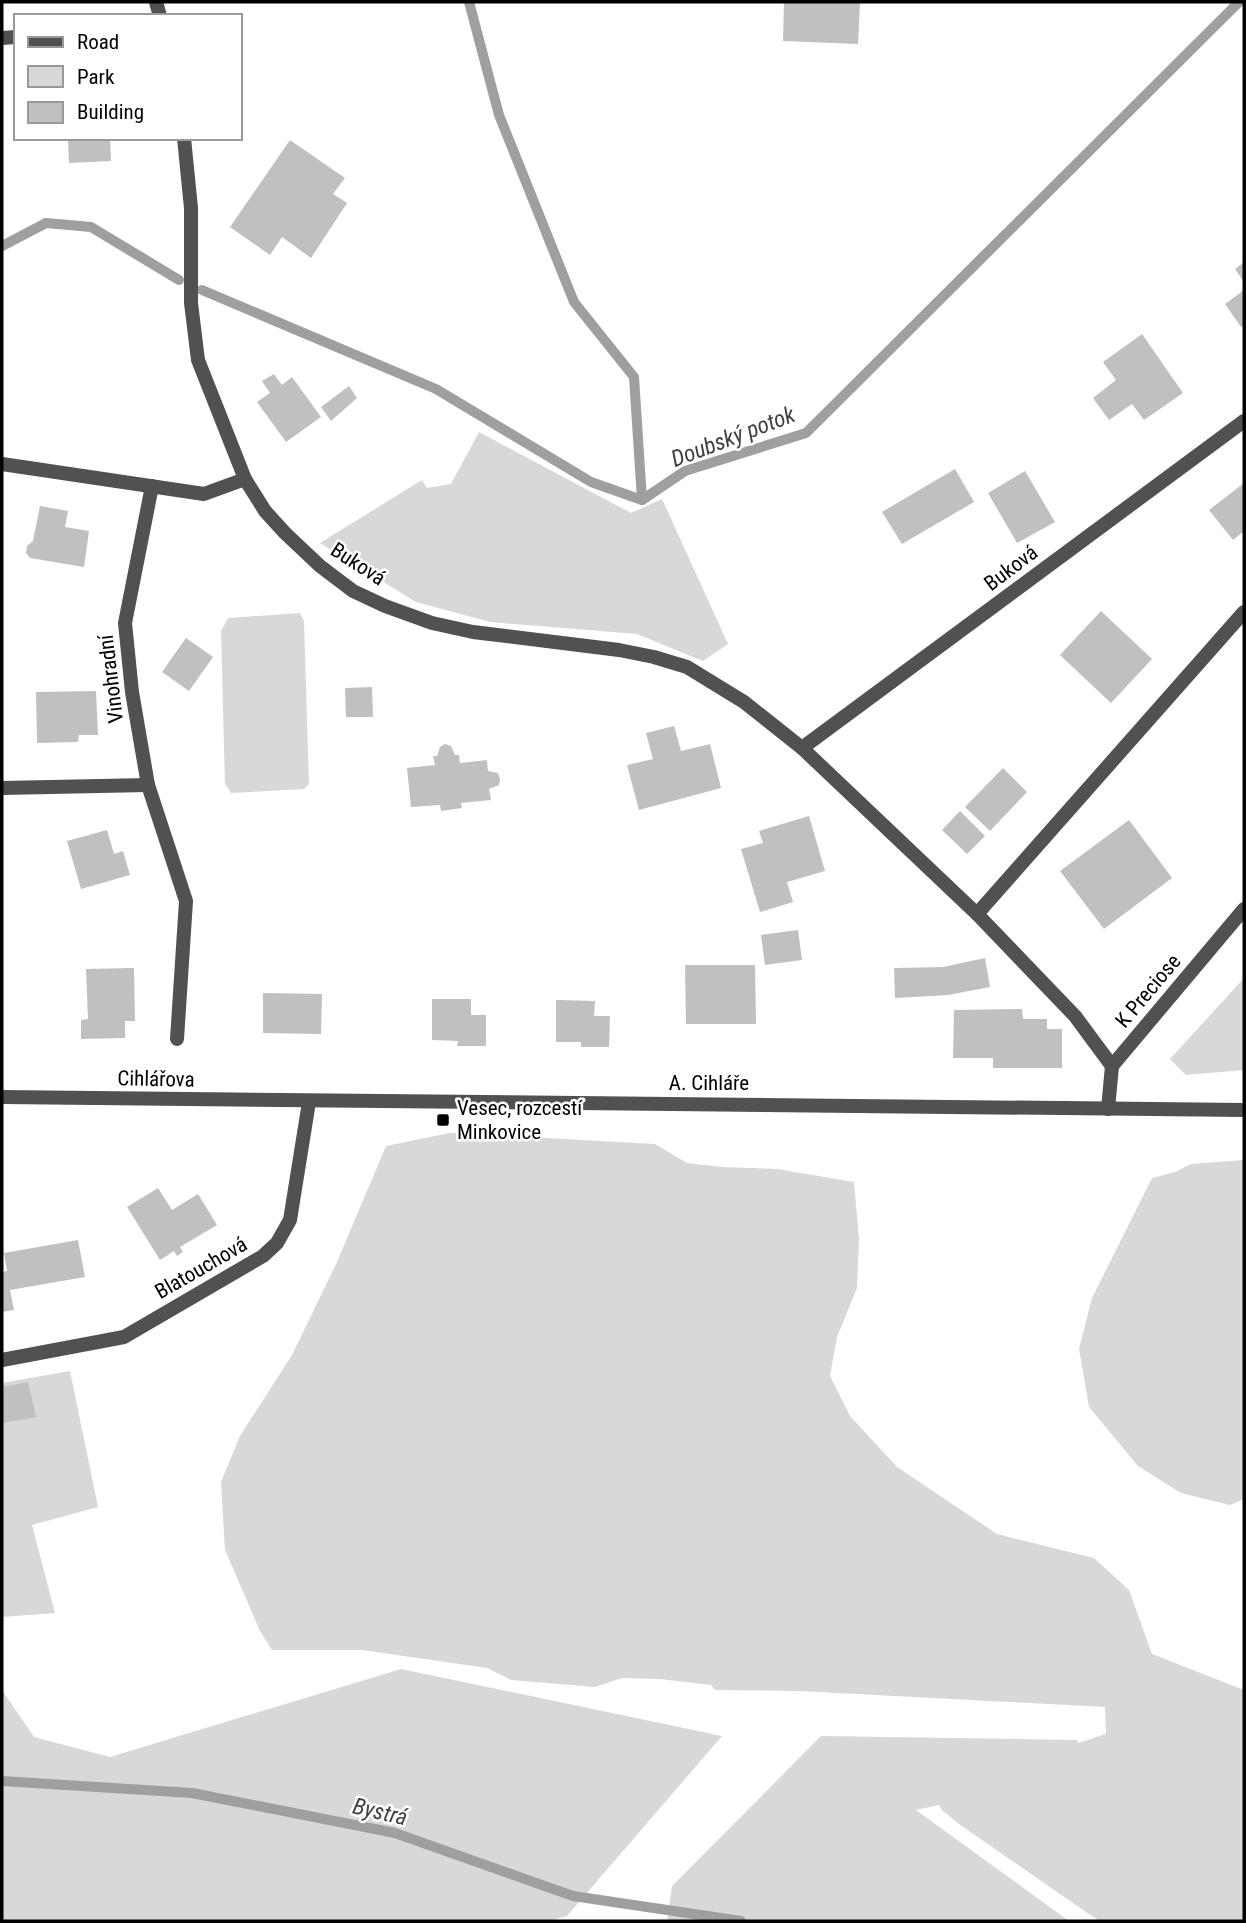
<svg xmlns="http://www.w3.org/2000/svg" width="1246" height="1923" font-family="'Roboto Condensed',sans-serif">
<style>
.green{fill:#d8d8d8}
.lines{fill:none;stroke-linecap:round;stroke-linejoin:round}
.stream{stroke:#9f9f9f;stroke-width:10}
.building{fill:#c0c0c0}
.minor{stroke:#515151;stroke-width:14}
.tertiary{stroke:#515151;stroke-width:14}
.poi-dot{fill:#000;stroke:#fff;stroke-width:2.5}
.labels{text-anchor:middle;dominant-baseline:central;stroke-width:5;stroke-linejoin:round;paint-order:stroke}
.street-label{font-size:21px;fill:#000;stroke:#fff}
.poi-label{font-size:21px;fill:#000;stroke:#fff;text-anchor:start}
.water-label{font-size:23px;font-style:italic;fill:#404040;stroke:#fff}
</style>
<rect width="100%" height="100%" fill="#fff"/>
<!-- green -->
<g class="green">
<path d="M479 432 631 513 662 499 728 644 703 661 637 634 490 622 416 602 320 543 422 480 427 488 451 484Z"/>
<path d="M300 613 304 621 309 784 304 789 231 793 225 784 221 631 228 618Z"/>
<path d="M1244 978V1070L1186 1075 1170 1059Z"/>
<path d="M450 1133 655 1144 687 1163 722 1167 777 1169 854 1182 859 1239 857 1288 837 1337 830 1376 850 1416 897 1467 997 1534 1094 1558 1129 1590 1152 1654 1244 1690V1921H1099L959 1824 942 1810 939 1805 916 1810 1069 1921H667L672 1886 821 1736 1077 1740 1078 1743 1106 1734 1105 1707 800 1691 715 1690 711 1685 660 1679 622 1678 595 1687 511 1680 487 1668 362 1650H272L260 1631 225 1550 221 1482 240 1436 292 1355 337 1262 386 1146Z"/>
<path d="M1244 1160V1499L1230 1505 1181 1493 1138 1466 1089 1407 1079 1349 1092 1298 1152 1178 1175 1172 1191 1164Z"/>
<path d="M70 1371 98 1507 32 1525 55 1613 2 1617V1383Z"/>
<path d="M401 1669 722 1736 567 1916 548 1921H2V1690L34 1737 110 1757Z"/>
</g>
<g class="lines">
<!-- stream -->
<g class="stream">
<path d="M469 2 499 115 574 302 634 377 642 500"/>
<path d="M2 246 46 223 91 227 179 280"/>
<path d="M202 290 436 389 591 482 642 500 685 471 806 433 1239 2"/>
<path d="M2 1781 192 1793 395 1833 573 1896 741 1921"/>
</g>
</g>
<!-- building -->
<g class="building">
<path d="M784 2H860L858 44 783 41Z"/>
<path d="M68 138H110L111 161 69 163Z"/>
<path d="M290 140 345 178 333 194 347 203 311 258 282 237 270 255 230 227Z"/>
<path d="M1244 262V282L1235 269Z"/>
<path d="M1244 290V325L1241 327 1225 304Z"/>
<path d="M1142 334 1183 393 1144 420 1132 404 1109 420 1093 398 1116 380 1103 362Z"/>
<path d="M274 374 282 385 292 377 321 417 286 442 257 402 270 393 262 381Z"/>
<path d="M349 386 357 398 331 421 321 407Z"/>
<path d="M955 469 974 502 902 544 882 512Z"/>
<path d="M1025 471 1055 522 1017 543 988 493Z"/>
<path d="M1244 483V531L1233 540 1209 510Z"/>
<path d="M40 506 68 511 65 527 89 531 84 567 30 558 26 553 27 546 33 541Z"/>
<path d="M1101 611 1152 659 1111 703 1060 655Z"/>
<path d="M186 638 213 657 189 691 162 672Z"/>
<path d="M372 687 373 717H346L345 688Z"/>
<path d="M96 691 98 735H79L78 742 37 743 36 692Z"/>
<path d="M674 726 681 751 710 744 721 788 639 810 627 765 653 759 646 733Z"/>
<path d="M445 744 451 746 455 755H459L460 763 487 760 488 771 498 773 500 779 499 785 489 789 491 800 461 803 462 808 441 811 440 805 411 807 407 768 435 765 433 756H437L440 747Z"/>
<path d="M1003 768 1027 792 990 831 965 807Z"/>
<path d="M960 811 985 836 967 854 942 830Z"/>
<path d="M809 816 825 871 787 882 793 902 760 912 741 849 763 843 759 831Z"/>
<path d="M1129 820 1172 878 1104 929 1060 871Z"/>
<path d="M107 830 114 854 123 851 130 875 81 889 67 841Z"/>
<path d="M798 930 802 960 765 965 761 935Z"/>
<path d="M985 958 990 987 948 995 895 998 894 968 943 967Z"/>
<path d="M685 965H755L756 1024H686Z"/>
<path d="M134 968 135 1021H125V1038L81 1039V1020L88 1019 86 969Z"/>
<path d="M263 993 322 994 321 1034 263 1033Z"/>
<path d="M432 999H471V1015H486V1046H457L458 1041 432 1040Z"/>
<path d="M556 1000 595 1001 594 1016H610L609 1047H581V1042H556Z"/>
<path d="M1022 1009 1023 1019H1047V1029H1062V1068H993V1058H953L954 1010Z"/>
<path d="M158 1188 172 1210 198 1194 217 1225 180 1247 183 1252 177 1256 174 1251 160 1260 127 1207Z"/>
<path d="M78 1240 85 1277 10 1290 14 1310 2 1312V1272L7 1271 4 1253Z"/>
<path d="M28 1382 36 1417 2 1423V1387Z"/>
</g>
<g class="lines">
<!-- minor -->
<g class="minor">
<path d="M156 2 160 16"/>
<path d="M2 38 16 37"/>
<path d="M184 138 191 208V303L198 360 245 479 265 511 285 533 320 566 353 591 385 606 432 623 473 632 619 650 654 657 687 667 744 702 802 748 977 914 1075 1016 1112 1066"/>
<path d="M2 464 204 494 245 479"/>
<path d="M152 486 125 623 132 692 148 785 186 901 177 1039"/>
<path d="M802 748 1244 421"/>
<path d="M2 788 148 785"/>
<path d="M977 914 1244 612"/>
<path d="M2 1360 124 1337 263 1256 277 1243 290 1220 309 1102"/>
</g>
<!-- tertiary -->
<g class="tertiary">
<path d="M2 1097 1244 1110"/>
<path d="M1108 1109 1112 1066 1244 909"/>
</g>
</g>
<!-- markers -->
<rect class="poi-dot" x="436" y="1113" width="14" height="14" rx="3.5"/>
<g class="labels">
<!-- street labels -->
<g class="street-label">
<text transform="translate(358 564) rotate(33)">Buková</text>
<text transform="translate(1011 568) rotate(-37)">Buková</text>
<text transform="translate(111 679) rotate(-97)">Vinohradní</text>
<text transform="translate(1148 991) rotate(-50)">K Preciose</text>
<text transform="translate(156 1079) rotate(1)">Cihlářova</text>
<text x="709" y="1083">A. Cihláře</text>
<text transform="translate(201 1268) rotate(-30)">Blatouchová</text>
</g>
<!-- poi labels -->
<g class="poi-label">
<text x="457" y="1108">Vesec, rozcestí<tspan x="457" dy="24">Minkovice</tspan></text>
</g>
<!-- water labels -->
<g class="water-label">
<text transform="translate(733 437) rotate(-21)">Doubský potok</text>
<text transform="translate(380 1812) rotate(13)">Bystrá</text>
</g>
</g>
<!-- border -->
<rect width="1246" height="1923" fill="none" stroke="#000000" stroke-width="7"/>
<!-- legend -->
<rect x="14" y="14" width="228" height="126" fill="#ffffff" stroke="#999999" stroke-width="2"/>
<rect x="28" y="37" width="35" height="10" fill="#515151" stroke="#999999" stroke-width="2"/>
<text x="77" y="49" font-size="21" fill="#000000">Road</text>
<rect x="28" y="66" width="35" height="21" fill="#d8d8d8" stroke="#999999" stroke-width="2"/>
<text x="77" y="84" font-size="21" fill="#000000">Park</text>
<rect x="28" y="102" width="35" height="21" fill="#c0c0c0" stroke="#999999" stroke-width="2"/>
<text x="77" y="119" font-size="21" fill="#000000">Building</text>
</svg>
